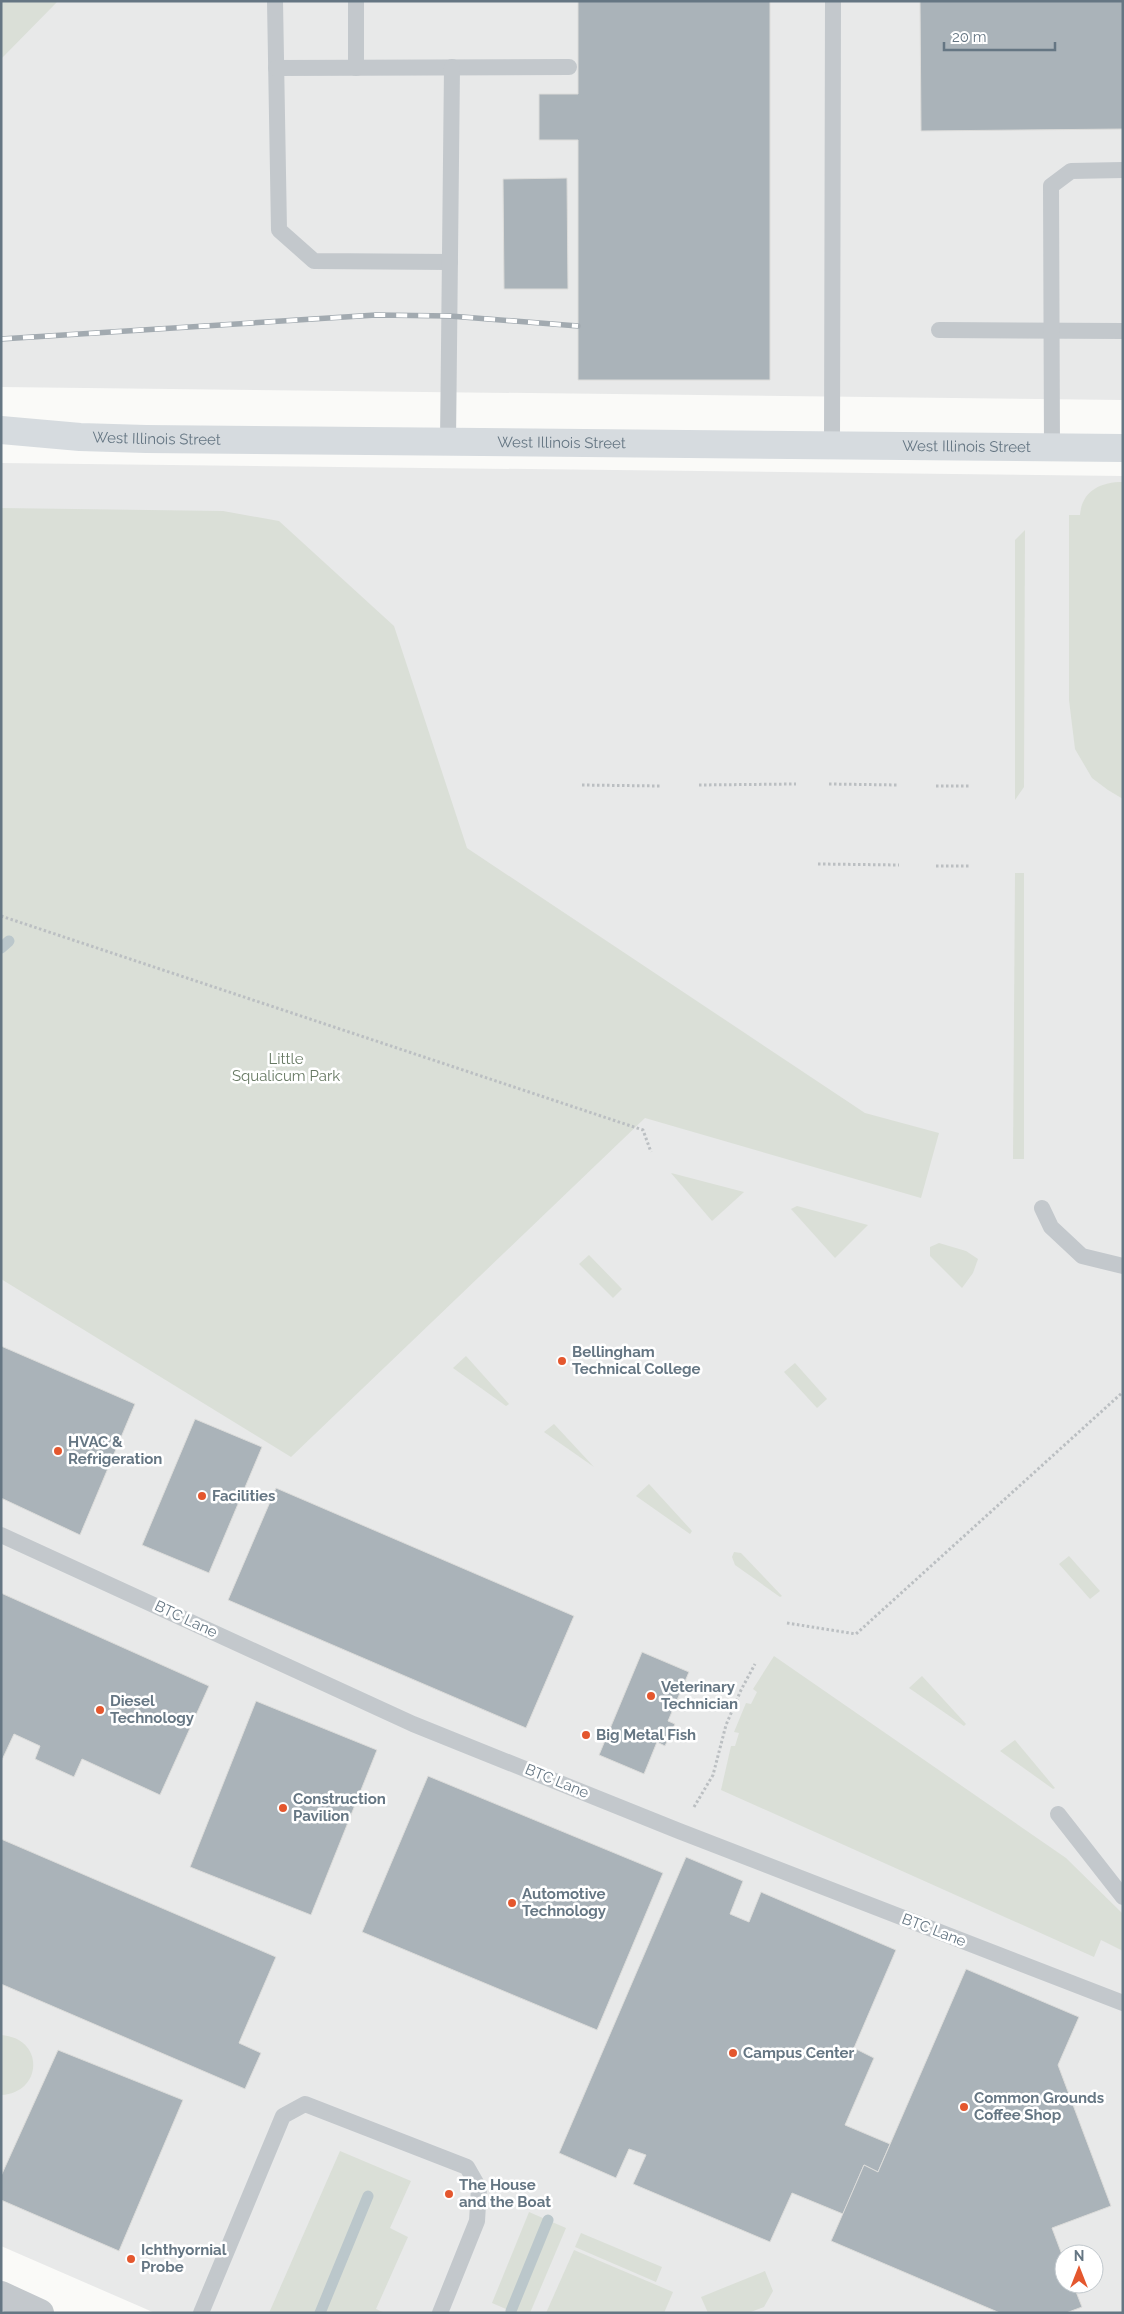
<svg xmlns="http://www.w3.org/2000/svg" width="1124" height="2314" font-family="Raleway,sans-serif">
<style>
.built{fill:#e8e9e9;fill-rule:evenodd}
.green{fill:#dadfd7}
.lines{fill:none;stroke-linecap:round;stroke-linejoin:round}
.stream{stroke:#bbc7cb;stroke-width:11}
.building{fill:#aab3b9;stroke:#dcdcda}
.path{stroke:#bbbfc2;stroke-width:3;stroke-dasharray:2.5 2.5;stroke-linecap:butt}
.lane{stroke:#c3c8cc;stroke-width:16}
.street{stroke:#c3c8cc;stroke-width:28}
.secondary{stroke:#d6dbdf;stroke-width:28}
.rail-casing{stroke:#a2aab0;stroke-width:5.5}
.rail{stroke:#fff;stroke-width:4;stroke-dasharray:11;stroke-linecap:butt}
.poi-dot{fill:#e4572e;stroke:#fff;stroke-width:2}
.labels{text-anchor:middle;dominant-baseline:central;stroke-width:5;stroke-linejoin:round;paint-order:stroke}
.street-label{font-size:15px;fill:#657683;stroke:#fff}
.park-label{font-size:15px;fill:#687a64;stroke:#fff}
.poi-label{font-size:15px;font-weight:bold;fill:#657683;stroke:#fff;text-anchor:start}
</style>
<rect width="100%" height="100%" fill="#fafaf8"/>
<!-- built -->
<g class="built">
<path d="M56 1H1123V400L1 387V58Z"/>
<path d="M1 463 1123 476V2313H155L1 2246ZM1064 2254H1094V2284H1064Z"/>
</g>
<!-- green -->
<g class="green">
<path d="M1 1H58L1 59Z"/>
<path d="M1123 482V799L1108 790 1092 778 1075 749 1069 700V515H1080C1082 491 1100 482 1123 482Z"/>
<path d="M1 508 223 511 279 521 394 626 467 848 865 1113 939 1133 921 1198 645 1118 291 1457 1 1279Z"/>
<path d="M1025 530 1024 787 1015 800V540Z"/>
<path d="M1015 873H1024V1159H1013Z"/>
<path d="M671 1173 675 1174 744 1192 712 1221Z"/>
<path d="M797 1206 868 1225 835 1258 791 1209Z"/>
<path d="M939 1243 966 1251 978 1259 973 1273 962 1288 930 1256V1247Z"/>
<path d="M589 1255 622 1289 613 1298 579 1264Z"/>
<path d="M466 1356 509 1404 506 1406 453 1368Z"/>
<path d="M795 1363 827 1399 817 1408 784 1372Z"/>
<path d="M554 1424 594 1467 544 1432Z"/>
<path d="M649 1484 692 1531 690 1534 636 1496Z"/>
<path d="M734 1552 741 1553 782 1596 780 1597 735 1565 732 1557Z"/>
<path d="M1069 1556 1100 1591 1090 1599 1059 1564Z"/>
<path d="M774 1656 1066 1858 1123 1914V1951L1101 1940 1094 1957 721 1790 731 1746H735L739 1733 734 1732 746 1703 751 1704 757 1692 753 1689Z"/>
<path d="M922 1676 966 1724 964 1726 909 1688Z"/>
<path d="M1015 1740 1055 1788 1053 1789 1000 1751Z"/>
<path d="M1 2035C45 2038 43 2093 1 2095Z"/>
<path d="M340 2151 411 2181 390 2228 408 2237 376 2309 385 2313H269Z"/>
<path d="M529 2212 566 2228 530 2313H515L492 2303Z"/>
<path d="M581 2233 662 2267 656 2282 575 2247Z"/>
<path d="M574 2250 673 2292 664 2313H546Z"/>
<path d="M765 2271 773 2291 764 2307 748 2313H708L701 2297Z"/>
</g>
<g class="lines">
<!-- stream -->
<g class="stream">
<path d="M1 948 9 941"/>
<path d="M511 2311 548 2220"/>
<path d="M320 2313 368 2196"/>
</g>
</g>
<!-- building -->
<g class="building">
<path d="M578 1H770V380H578V140H539V94H578Z"/>
<path d="M920 1H1123V129L921 131Z"/>
<path d="M567 178 568 289H504L503 179Z"/>
<path d="M1 1346 135 1404 80 1535 1 1498Z"/>
<path d="M195 1419 262 1447 209 1573 142 1545Z"/>
<path d="M276 1488 574 1616 526 1728 228 1600Z"/>
<path d="M1 1593 209 1686 160 1795 82 1759 74 1777 35 1759 40 1746 14 1734 1 1762Z"/>
<path d="M642 1652 689 1672 668 1721 675 1724 665 1746 657 1742 644 1774 599 1755Z"/>
<path d="M256 1701 377 1750 311 1915 190 1867Z"/>
<path d="M428 1776 663 1873 597 2030 362 1932Z"/>
<path d="M1 1839 276 1957 239 2043 261 2053 245 2089 1 1984Z"/>
<path d="M686 1857 743 1881 730 1914 749 1922 761 1892 896 1950 854 2048 874 2058 845 2125 890 2144 878 2172 864 2165 843 2214 792 2193 770 2242 633 2184 646 2155 629 2149 616 2178 559 2153Z"/>
<path d="M966 1969 1079 2017 1058 2065 1111 2206 1052 2228 1064 2260V2284H1073L1082 2307 1066 2313H1000L831 2241 864 2165 878 2172Z"/>
<path d="M58 2050 183 2100 119 2251 1 2200V2176Z"/>
</g>
<g class="lines">
<!-- path -->
<g class="path">
<path d="M829 784 898 785"/>
<path d="M582 785 660 786"/>
<path d="M699 785 796 784"/>
<path d="M936 786H969"/>
<path d="M818 864 899 865"/>
<path d="M936 866H969"/>
<path d="M1 916 643 1130 651 1152"/>
<path d="M787 1623 856 1634 1123 1392"/>
<path d="M694 1807 713 1775 726 1725 741 1690 755 1664"/>
</g>
<!-- lane -->
<g class="lane">
<path d="M275 1 279 230 314 261 450 262"/>
<path d="M276 68 569 67"/>
<path d="M356 68V1"/>
<path d="M939 330 1123 331"/>
<path d="M448 442 452 67"/>
<path d="M832 446 833 1"/>
<path d="M1052 448 1051 186 1071 171 1123 170"/>
<path d="M1042 1208 1051 1227 1082 1256 1123 1266"/>
<path d="M1 1535 413 1724 679 1831 1123 2003"/>
<path d="M1058 1814 1123 1897"/>
<path d="M201 2313 283 2116 305 2104 467 2167 479 2188 477 2221 440 2313"/>
</g>
<!-- street -->
<path class="street" d="M1 2295 40 2313"/>
<!-- secondary -->
<path class="secondary" id="s1" d="M1 430 80 437 146 439 1123 448"/>
<defs>
<path id="rail" d="M1 339 376 315 450 316 578 326"/>
</defs>
<!-- rail casing -->
<use href="#rail" class="rail-casing"/>
<!-- rail -->
<use href="#rail" class="rail"/>
</g>
<!-- markers -->
<g class="poi-dot">
<circle cx="562" cy="1361" r="5"/>
<circle cx="58" cy="1451" r="5"/>
<circle cx="202" cy="1496" r="5"/>
<circle cx="651" cy="1696" r="5"/>
<circle cx="100" cy="1710" r="5"/>
<circle cx="586" cy="1735" r="5"/>
<circle cx="283" cy="1808" r="5"/>
<circle cx="512" cy="1903" r="5"/>
<circle cx="733" cy="2053" r="5"/>
<circle cx="964" cy="2107" r="5"/>
<circle cx="449" cy="2194" r="5"/>
<circle cx="131" cy="2259" r="5"/>
</g>
<g class="labels">
<!-- street labels -->
<g class="street-label">
<text stroke="none"><textPath href="#s1" startOffset="156">West Illinois Street</textPath></text>
<text stroke="none"><textPath href="#s1" startOffset="561">West Illinois Street</textPath></text>
<text stroke="none"><textPath href="#s1" startOffset="966">West Illinois Street</textPath></text>
<text transform="translate(186 1619) rotate(25)">BTC Lane</text>
<text transform="translate(557 1781) rotate(22)">BTC Lane</text>
<text transform="translate(934 1930) rotate(21)">BTC Lane</text>
</g>
<!-- park labels -->
<g class="park-label">
<text x="286" y="1059">Little<tspan x="286" dy="17">Squalicum Park</tspan></text>
</g>
<!-- poi labels -->
<g class="poi-label">
<text x="572" y="1352">Bellingham<tspan x="572" dy="17">Technical College</tspan></text>
<text x="68" y="1442">HVAC &amp;<tspan x="68" dy="17">Refrigeration</tspan></text>
<text x="212" y="1496">Facilities</text>
<text x="661" y="1687">Veterinary<tspan x="661" dy="17">Technician</tspan></text>
<text x="110" y="1701">Diesel<tspan x="110" dy="17">Technology</tspan></text>
<text x="596" y="1735">Big Metal Fish</text>
<text x="293" y="1799">Construction<tspan x="293" dy="17">Pavilion</tspan></text>
<text x="522" y="1894">Automotive<tspan x="522" dy="17">Technology</tspan></text>
<text x="743" y="2053">Campus Center</text>
<text x="974" y="2098">Common Grounds<tspan x="974" dy="17">Coffee Shop</tspan></text>
<text x="459" y="2185">The House<tspan x="459" dy="17">and the Boat</tspan></text>
<text x="141" y="2250">Ichthyornial<tspan x="141" dy="17">Probe</tspan></text>
</g>
</g>
<!-- border -->
<rect width="1124" height="2314" fill="none" stroke="#657683" stroke-width="5"/>
<!-- north arrow -->
<g transform="translate(1079 2269)"><circle r="24" fill="#ffffff" stroke="#c1c8cd"/>
<path d="M0-4L9 19L0 12L-9 19Z" fill="#e4572e"/>
<text y="-8" font-size="14" font-weight="bold" text-anchor="middle" fill="#657683">N</text>
</g>
<!-- scale -->
<path d="M944 42v8h111v-8" fill="none" stroke="#657683" stroke-width="2.5"/>
<text x="952" y="42" font-size="15" fill="#657683" stroke="#ffffff" stroke-width="4" paint-order="stroke">20 m</text>
</svg>
